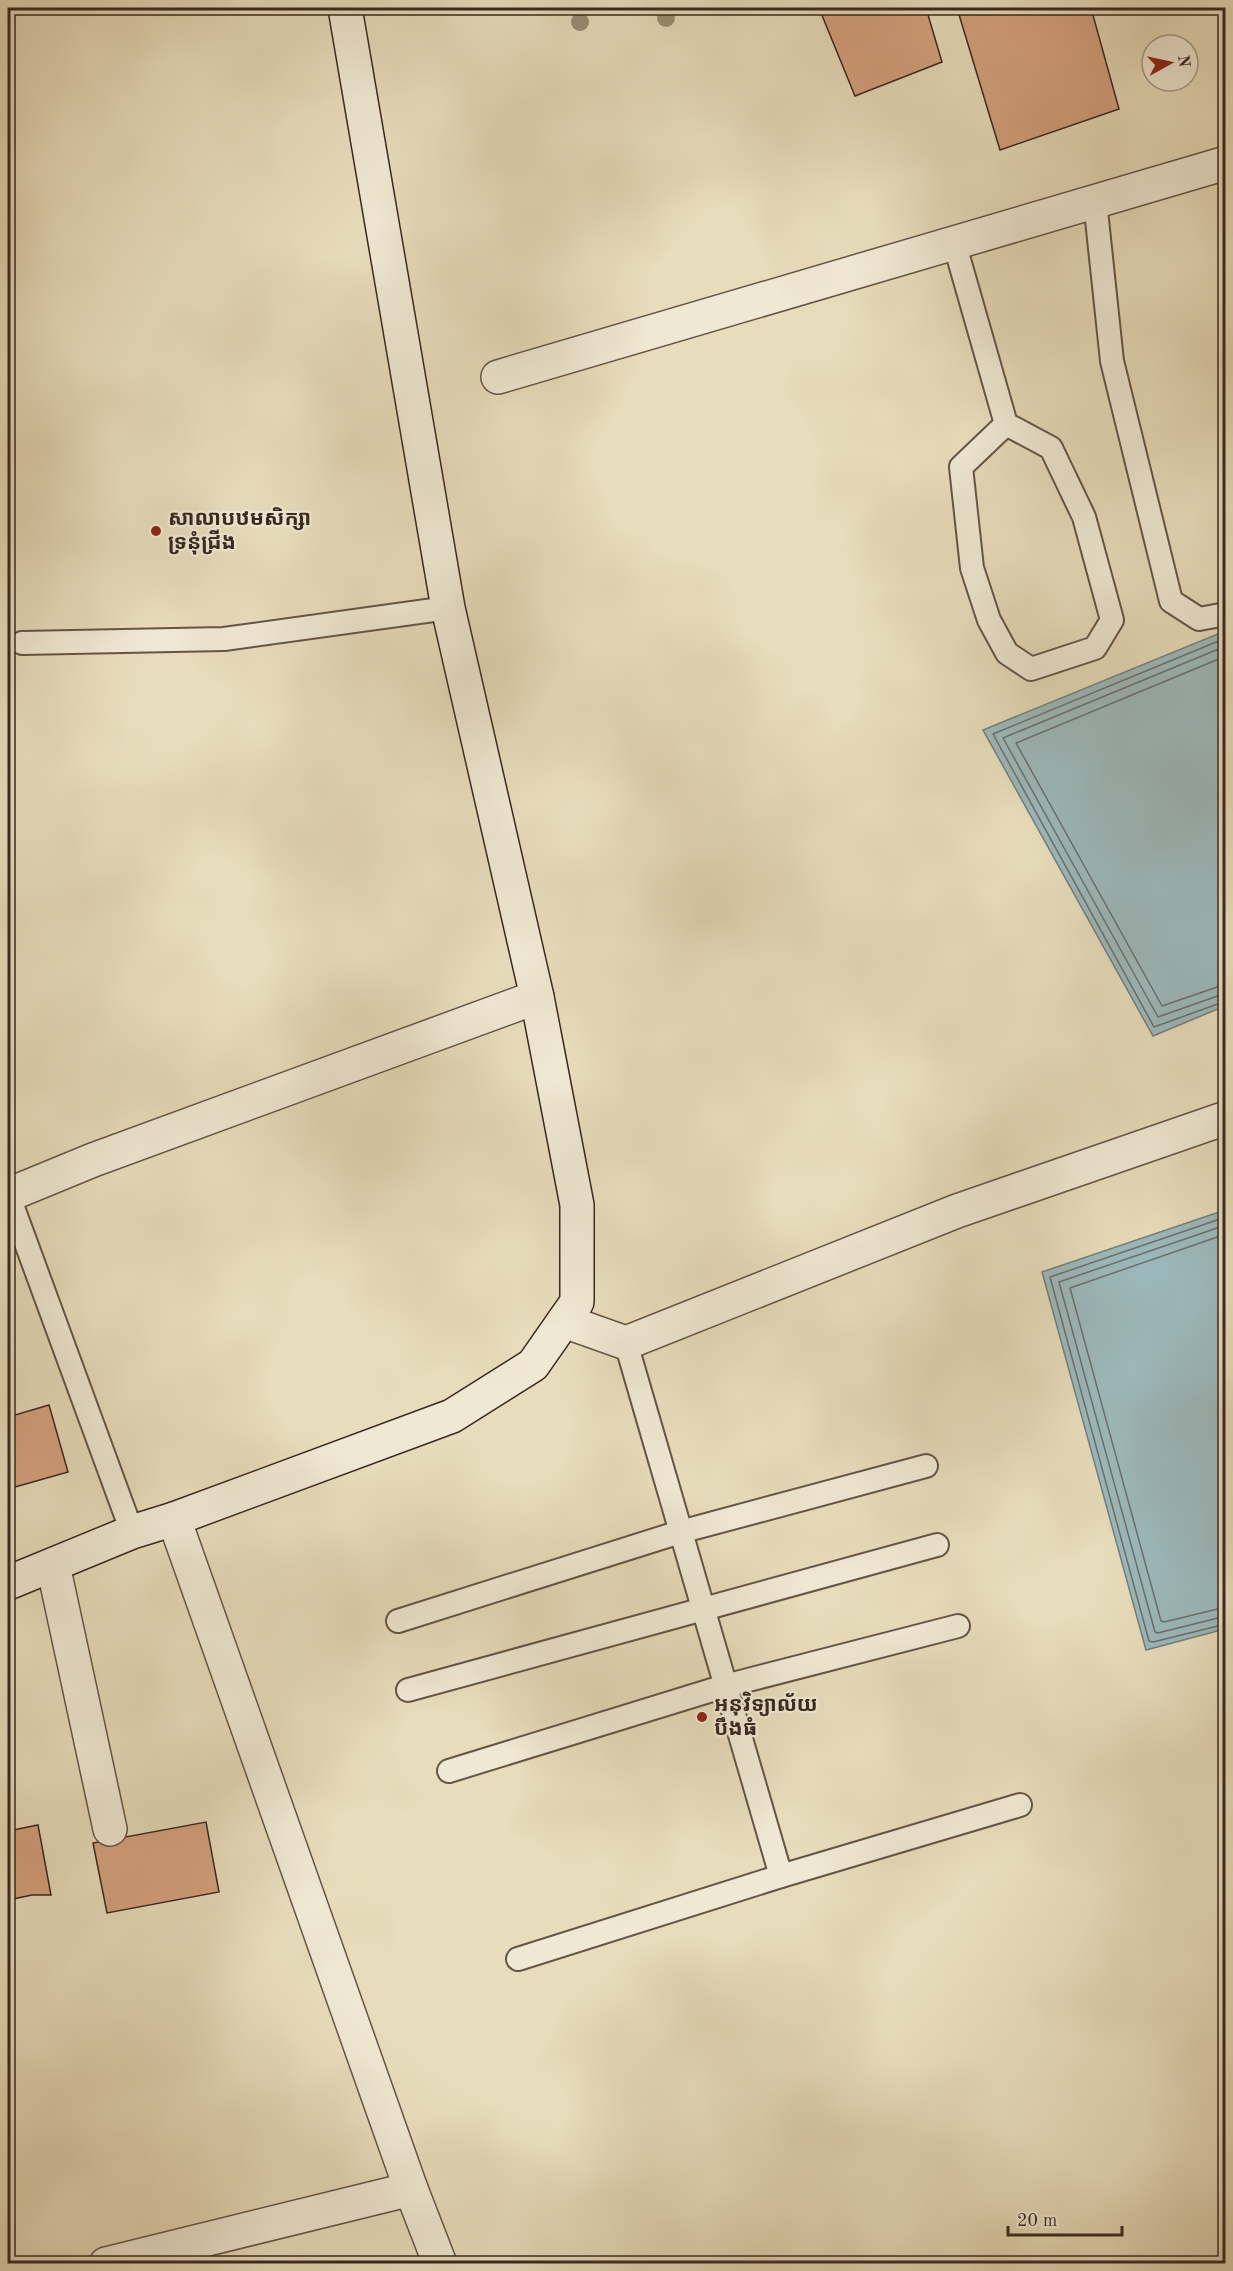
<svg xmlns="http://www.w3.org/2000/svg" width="1233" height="2271" font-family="'Old Standard TT','Noto Sans Khmer',serif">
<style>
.water{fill:#9cb9bc;stroke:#747f7e;stroke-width:1.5}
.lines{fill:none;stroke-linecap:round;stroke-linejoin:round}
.shore{stroke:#6a706e;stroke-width:1.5}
.building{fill:#d4a17f;stroke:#392820;stroke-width:1.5}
.service-casing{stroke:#645547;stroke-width:26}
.minor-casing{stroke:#645547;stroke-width:36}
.secondary-casing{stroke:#392820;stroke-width:36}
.service{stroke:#efe8d3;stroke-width:22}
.minor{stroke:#efe8d3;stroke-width:33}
.secondary{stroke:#efe8d3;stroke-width:33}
.tree{fill:#998e75}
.poi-dot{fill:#8f2418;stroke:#efe8d3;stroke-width:2}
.labels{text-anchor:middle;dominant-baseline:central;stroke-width:4.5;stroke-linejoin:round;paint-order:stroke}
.poi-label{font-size:21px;font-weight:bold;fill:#392820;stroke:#efe8d3;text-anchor:start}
</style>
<rect width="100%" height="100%" fill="#e7dcbb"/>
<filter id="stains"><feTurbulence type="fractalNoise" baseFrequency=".00333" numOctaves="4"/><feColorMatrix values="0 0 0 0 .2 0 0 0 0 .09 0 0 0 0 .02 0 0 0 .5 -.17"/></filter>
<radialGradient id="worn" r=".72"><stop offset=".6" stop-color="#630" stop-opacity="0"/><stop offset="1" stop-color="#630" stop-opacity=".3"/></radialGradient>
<!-- water -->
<g class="water">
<path d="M1225 631V1006L1153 1036 983 730Z"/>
<path d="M1225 1210V1629L1146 1650 1042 1272Z"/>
</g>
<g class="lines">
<!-- shore -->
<g class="shore">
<path d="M1226 638 993 734 1154 1027 1226 1001"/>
<path d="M1226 646 1003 738 1158 1017 1226 993"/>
<path d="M1226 656 1016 743 1162 1006 1226 984"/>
<path d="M1226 1217 1050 1277 1149 1641 1153 1642 1226 1624"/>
<path d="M1226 1225 1059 1282 1155 1632 1158 1633 1226 1616"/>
<path d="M1226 1234 1070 1288 1161 1621 1164 1622 1226 1607"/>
</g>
</g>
<!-- building -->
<g class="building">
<path d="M819 8H926L942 62 855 96Z"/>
<path d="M957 8H1091L1119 109 1000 150Z"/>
<path d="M49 1405 68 1472 8 1489V1417Z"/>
<path d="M206 1822 219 1892 107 1913 93 1843Z"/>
<path d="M38 1825 51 1895H32L8 1900V1831Z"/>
</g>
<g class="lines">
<defs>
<g id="service">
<path d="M1095 201 1112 361 1171 601 1199 619 1226 614"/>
<path d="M954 242 1006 424 1051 448 1084 517 1112 620 1095 648 1031 669 1007 653 989 620 972 568 961 467 1006 424"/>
<path d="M22 643 224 639 448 608"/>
<path d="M8 1194 132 1532"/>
<path d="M626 1343 781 1876"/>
<path d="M398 1621 680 1532 926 1466"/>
<path d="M408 1690 937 1545"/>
<path d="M449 1771 725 1686 958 1626"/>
<path d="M518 1959 781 1876 1020 1805"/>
</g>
<g id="minor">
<path d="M498 377 1226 163"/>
<path d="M8 1195 93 1160 537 997"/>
<path d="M564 1321 626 1343 957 1211 1226 1118"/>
<path d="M53 1565 110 1829"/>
<path d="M411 2189 440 2264"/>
<path d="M106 2264 411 2189 174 1519"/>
</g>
<path id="secondary" d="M8 1583 132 1532 174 1519 452 1416 533 1365 577 1302V1205L537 997 448 608 345 8"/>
</defs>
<!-- service casing -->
<use href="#service" class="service-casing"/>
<!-- minor casing -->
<use href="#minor" class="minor-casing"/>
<!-- secondary casing -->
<use href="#secondary" class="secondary-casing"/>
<!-- service -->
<use href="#service" class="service"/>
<!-- minor -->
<use href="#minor" class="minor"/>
<!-- secondary -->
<use href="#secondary" class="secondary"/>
</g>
<!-- trees -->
<g class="tree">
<circle cx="666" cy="18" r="9"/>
<circle cx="580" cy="22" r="9"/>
</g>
<!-- markers -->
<g class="poi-dot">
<circle cx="156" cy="531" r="6"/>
<circle cx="702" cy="1717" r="6"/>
</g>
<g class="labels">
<!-- poi labels -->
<g class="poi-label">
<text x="168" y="519">សាលាបឋមសិក្សា<tspan x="168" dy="24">ទ្រនុំជ្រីង</tspan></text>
<text x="714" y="1705">អនុវិទ្យាល័យ<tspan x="714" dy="24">បឹងធំ</tspan></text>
</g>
</g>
<!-- margin -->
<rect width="1233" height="2271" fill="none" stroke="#e7dcbb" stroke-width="30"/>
<rect x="9" y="9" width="1215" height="2253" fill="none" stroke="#392820" stroke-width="3"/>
<rect x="15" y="15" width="1203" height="2241" fill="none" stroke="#392820" stroke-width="1.5"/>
<!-- north arrow -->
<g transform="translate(1170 63) rotate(82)"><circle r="28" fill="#efe8d3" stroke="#a69b8b" stroke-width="1.5"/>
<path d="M0-4.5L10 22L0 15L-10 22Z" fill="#8f2418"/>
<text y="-9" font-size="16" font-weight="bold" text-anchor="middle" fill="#392820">N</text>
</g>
<!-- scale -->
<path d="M1008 2226v9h114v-9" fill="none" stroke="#392820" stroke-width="3"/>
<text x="1017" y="2226" font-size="18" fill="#392820" stroke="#efe8d3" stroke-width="4.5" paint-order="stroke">20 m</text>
<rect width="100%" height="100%" filter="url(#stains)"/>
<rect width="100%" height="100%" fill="url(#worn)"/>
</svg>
